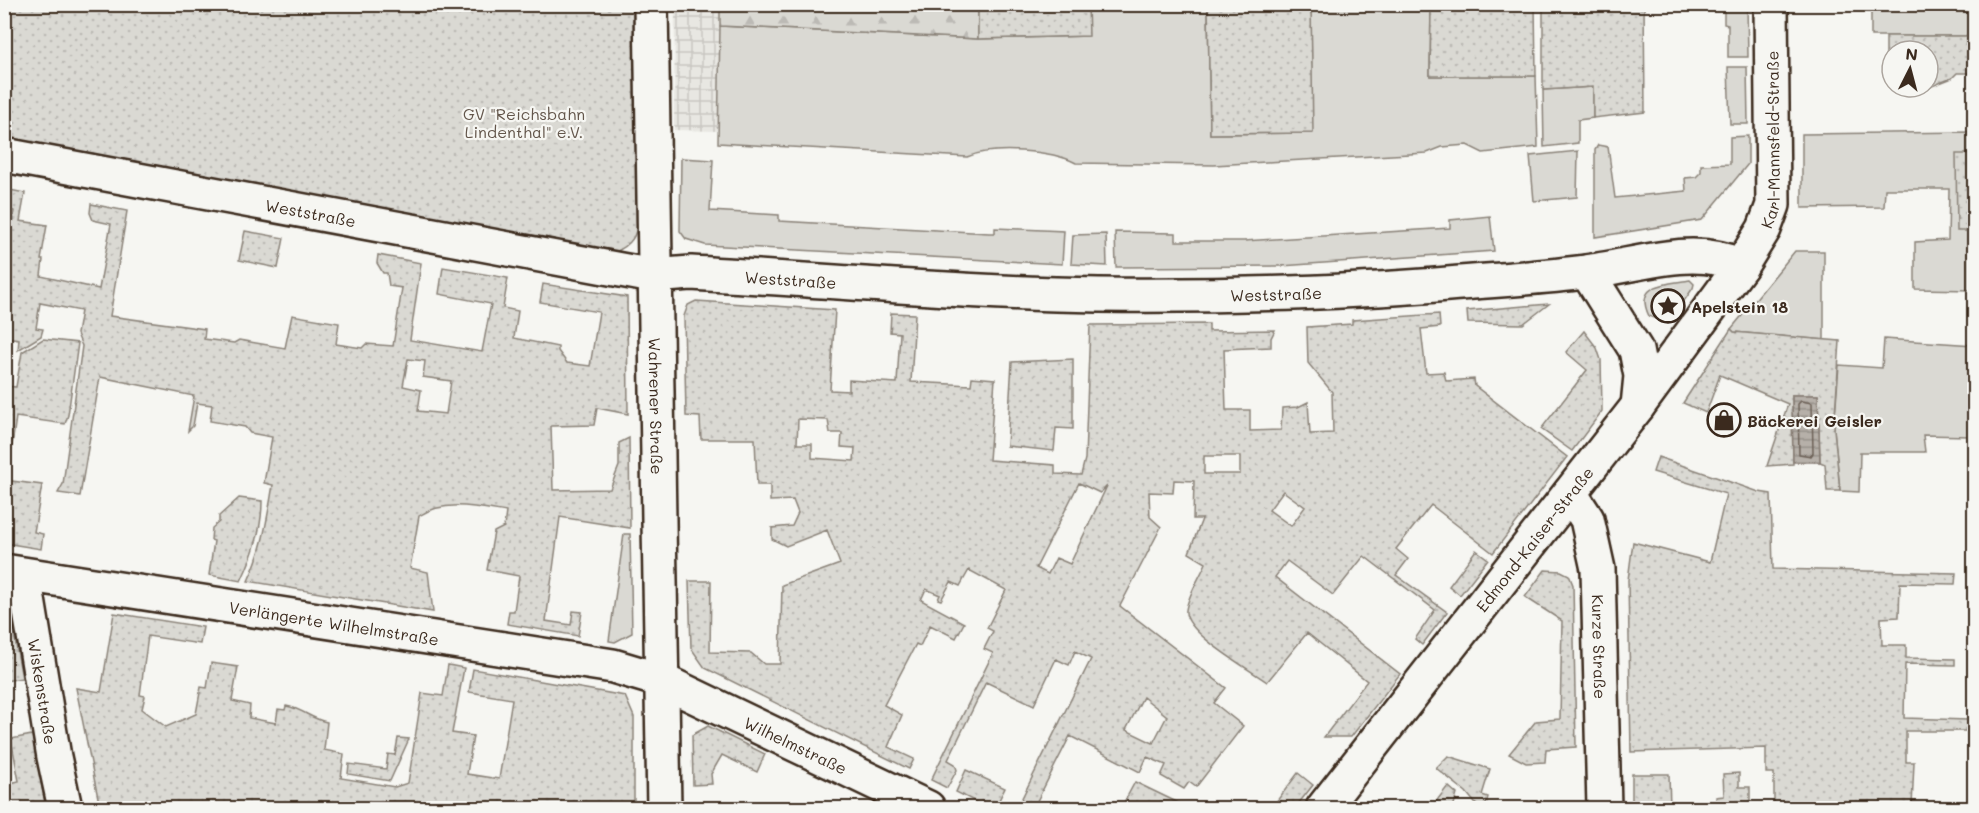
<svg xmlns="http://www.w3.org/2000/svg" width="1979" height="813" font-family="Mali,sans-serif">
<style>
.industrial{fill:url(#industrial-grid)}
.grass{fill:#dad9d3;stroke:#8a8278;stroke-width:1.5}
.forest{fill:url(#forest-firs);stroke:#8a8278;stroke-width:1.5}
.park{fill:url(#park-dots);stroke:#8a8278;stroke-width:1.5;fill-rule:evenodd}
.water{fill:url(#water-rules);stroke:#857a71;stroke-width:1.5}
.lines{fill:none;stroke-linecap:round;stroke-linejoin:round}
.shore{stroke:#6c6056;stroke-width:1.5}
.minor-casing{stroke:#3b2a1e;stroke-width:38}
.minor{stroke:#f6f6f2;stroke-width:33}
.labels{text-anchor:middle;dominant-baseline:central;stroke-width:4.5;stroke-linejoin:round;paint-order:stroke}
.park-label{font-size:16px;fill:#63564b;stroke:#f6f6f2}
.street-label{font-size:16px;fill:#3b2a1e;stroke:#f6f6f2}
.poi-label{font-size:16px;font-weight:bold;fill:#3b2a1e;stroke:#f6f6f2;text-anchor:start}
</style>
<defs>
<pattern id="industrial-grid" width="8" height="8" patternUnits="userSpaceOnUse" patternTransform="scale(1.5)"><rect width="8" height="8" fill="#e8e7e2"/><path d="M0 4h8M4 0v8" fill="none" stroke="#c8c6c1"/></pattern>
<pattern id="forest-firs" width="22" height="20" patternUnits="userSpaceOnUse" patternTransform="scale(1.5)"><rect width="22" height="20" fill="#dad9d3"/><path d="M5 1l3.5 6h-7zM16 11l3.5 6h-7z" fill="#bcbab5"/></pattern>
<pattern id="park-dots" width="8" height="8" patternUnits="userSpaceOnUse" patternTransform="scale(1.5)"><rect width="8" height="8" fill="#dad9d3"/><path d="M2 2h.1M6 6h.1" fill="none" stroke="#bcbab5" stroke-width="1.8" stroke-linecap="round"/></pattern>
<pattern id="water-rules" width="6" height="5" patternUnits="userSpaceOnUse" patternTransform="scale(1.5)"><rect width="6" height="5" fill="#b6b0a9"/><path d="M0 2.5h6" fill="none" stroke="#958f89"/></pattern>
</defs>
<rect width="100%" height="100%" fill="#f6f6f2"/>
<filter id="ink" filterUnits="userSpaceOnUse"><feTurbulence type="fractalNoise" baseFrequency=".0167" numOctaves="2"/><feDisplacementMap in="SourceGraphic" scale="12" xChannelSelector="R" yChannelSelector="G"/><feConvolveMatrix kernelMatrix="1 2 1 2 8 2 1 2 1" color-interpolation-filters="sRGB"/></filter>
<g filter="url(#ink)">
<!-- industrial -->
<path class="industrial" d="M675 5H720L718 131 674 130Z"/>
<!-- grass -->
<g class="grass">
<path d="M1088 5H1208L1210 134 1312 133 1311 5H1372V10H1421V5H1431L1430 76H1536L1538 147 1483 153 1467 145 1442 147 1427 153 1214 165 1076 163C1052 150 992 146 967 157L718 143 720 26 978 39 1088 36Z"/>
<path d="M1724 5H1747L1748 57H1728V25L1724 24Z"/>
<rect x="1871" y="5" width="103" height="31"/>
<path d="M1728 67H1747L1748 124H1730Z"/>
<path d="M1593 87V118L1578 120V143L1544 147 1543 90Z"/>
<path d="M1974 132V290L1915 289V242L1948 240 1949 189H1885L1884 207 1802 208V134Z"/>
<path d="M1748 136V164L1702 220 1595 237V150L1598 145 1608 147 1615 198 1686 191 1685 178 1696 177 1701 172V165L1730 164V137Z"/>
<path d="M1578 151 1577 197 1534 201 1530 156Z"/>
<path d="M681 158 713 160 710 211 779 215V221L989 233H995V228L1064 231 1062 264 705 245 686 239 680 231Z"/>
<path d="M1490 216 1494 251 1281 266 1116 267 1115 232 1176 233V241H1244L1450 228V220Z"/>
<path d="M1106 234 1107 266 1071 264 1073 235Z"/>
<path d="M1795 251H1824V340L1734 332 1731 329Z"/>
<path d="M1690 280 1694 284 1693 288C1682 303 1671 328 1649 316 1633 283 1668 284 1690 280Z"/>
<path d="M1884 339 1974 345V448H1970V436L1923 435 1925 452H1860L1859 492 1840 491 1834 429 1839 365 1882 368Z"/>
<path d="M624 534H630L632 633 615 642 609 641Z"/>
</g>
<!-- forest -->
<path class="forest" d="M720 5H978V39L720 26Z"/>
<!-- park -->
<g class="park">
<path d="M4 5H641L642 208C636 232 637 243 613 253L5 146Z"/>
<path d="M978 5H1088L1089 36 978 39Z"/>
<path d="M1208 5H1311L1313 133 1210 134Z"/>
<path d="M1372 5H1421V11L1372 10Z"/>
<path d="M1431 5H1535L1536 76H1430Z"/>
<path d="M1543 5H1644L1645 112 1593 118V87L1543 90Z"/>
<path d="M1886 36H1974V73H1957L1952 78 1912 94V87H1928V51H1892V61H1886Z"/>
<path d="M1956 154H1974V231H1957Z"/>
<path d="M5 189 25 193 20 221 47 225 41 260H43L41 276 99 289 111 224 93 220 90 213 91 204 127 211 110 316 205 329 204 339 234 343 239 340 285 348 292 315 339 323 336 344 362 348 366 344 393 346 402 288 389 286 387 273H383L377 263 378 255 421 263 410 340 482 352 491 304 439 294 443 267 508 278 503 308 518 311 514 338 558 347V351L567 363 590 366 599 312 540 302 543 284 627 297 628 414 597 408 594 425 551 426 553 490 610 489 619 466V443L629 438 630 528 560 517 546 621 571 625 573 611 582 612 578 636 507 624 509 611H514L519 576 487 570 494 532 504 527 506 512C477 507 444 499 419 516L410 568 428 572 433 612 248 581C263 550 267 519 273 485L264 483 272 437 250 433 245 427 210 421 212 405 197 403 193 426 188 431 194 396 100 377 80 496 58 493 63 484 82 346 77 334 81 311 40 303 36 328 43 329 41 336 18 350 19 339 5 337V264L14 211 5 209ZM408 359 425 361 423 377 451 381 446 414 418 411 421 390 403 386Z"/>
<path d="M245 231 284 238 278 268 239 260Z"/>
<path d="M696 301 835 310 830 390 849 391V380L897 383 900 333 890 332 891 313 915 314 911 382 971 385 972 377 995 379 989 460 1055 465V474L1081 475 1085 459 1090 325 1209 324V331L1275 330 1271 338V347L1224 349 1226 410H1250V431L1281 430 1282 408 1298 407 1308 402 1310 434 1333 433 1332 392 1308 363 1307 327 1352 324V320L1439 314 1440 327 1421 329 1426 373 1444 372 1446 381 1474 379 1475 386 1567 457 1493 553 1431 505 1396 549 1408 559 1396 575 1447 612 1422 645 1415 639 1435 610 1364 556 1333 595 1287 561 1275 577 1400 674 1351 737H1324L1367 681 1307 633 1267 682C1249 669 1183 632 1186 610 1188 595 1200 577 1206 563L1189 553 1202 519H1193L1194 481 1174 480 1173 493 1149 492 1150 517 1161 527 1120 606 1226 688 1214 703 1243 726 1196 787 1189 782 1184 789 1161 776 1166 765 1147 757 1140 772 1070 736 1036 803 1045 808H1017L1091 659 1075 651 1069 665 1056 659 1034 705 986 682 948 760 955 764 957 770 947 788 931 780 993 653 984 649 993 631 987 628 1006 590 969 570 960 586 951 582 941 600 938 599 940 595 926 589 921 600 964 623 956 638 930 625 920 646 916 644 884 705 902 715 888 747 914 759 909 769 705 668 691 648 689 581H711L710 652 751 653 764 664H780L782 585 840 564 827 530 786 546 772 539V528L792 526 798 513 793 500 770 501V485H757L755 439H701L700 417 686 416 684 316 688 305ZM798 419 828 420 830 433H842L841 447 855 448 854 461 812 458V444H797ZM1204 456H1240V474H1204ZM1079 483 1100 493 1107 486 1070 564 1056 558 1048 574 1036 568ZM1283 491 1305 507 1291 526 1269 510ZM1143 697 1167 716 1153 743 1126 730Z"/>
<path d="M1549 304 1523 324 1468 323 1467 311Z"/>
<path d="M1731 329 1734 332 1840 341 1834 429 1840 491H1827L1825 464 1820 462 1818 395H1792L1793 464 1767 466 1788 404 1720 375 1706 413 1683 403Z"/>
<path d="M1584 331 1597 348 1601 360 1602 411 1572 451 1541 429 1587 370 1566 352Z"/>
<path d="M43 339 78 343 68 415 65 424 16 417 11 453 5 452V386L16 387 22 352Z"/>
<path d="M1073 359V429L1056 428 1054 451 1007 446 1012 362Z"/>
<path d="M1658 457 1759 492 1771 494 1773 569 1956 573 1955 584 1900 583 1899 617 1881 618 1882 645H1906V658L1955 659V665L1905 664 1904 718 1968 720 1974 712V731H1906V762H1914L1912 807 1944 808H1717L1716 797 1724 796 1723 774 1739 773V787H1750V806H1774V773H1766V748L1631 752 1628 580 1633 542 1710 562 1726 494 1653 472Z"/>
<path d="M4 480 42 485 34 532 43 534 41 549 5 543Z"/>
<path d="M239 498 262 501C262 529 253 556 241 581L209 575 214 541 211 540 212 528 219 522V516Z"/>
<path d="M1476 550 1488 559 1460 595 1449 586Z"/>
<path d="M1545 570 1561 571 1569 575 1573 585 1576 747 1546 749 1545 762 1526 763 1509 754 1536 721 1560 719 1562 621 1525 597Z"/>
<path d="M4 603 9 606 22 678 5 681Z"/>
<path d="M114 613 203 627 200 644 148 636 140 695 145 696 142 709 166 727 196 714 201 687 207 688 211 663 238 667 232 701 250 705 249 718 276 723 278 709 285 710 286 706C303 709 311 719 327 722L324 750 344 754 341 778 395 787 408 783 422 693 443 696 448 665 464 668 452 733 473 736 467 774 499 779 512 699 469 692 473 669 625 696 634 717V808H100L76 688 101 692Z"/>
<path d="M708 726 765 754 757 772 722 755 711 774 712 784 693 785 692 735Z"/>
<path d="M32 735 46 808H5V784L19 781 11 739Z"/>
<path d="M398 738 409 739 390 781 348 774 349 764 386 769 388 754 395 755Z"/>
<path d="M1448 756 1490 769 1482 795 1488 797 1485 808H1479L1466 792 1436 768Z"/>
<path d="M966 770 1005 788 995 808H988L956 792Z"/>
<path d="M1298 773 1313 785 1295 808H1285L1276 802Z"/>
<path d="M1632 774H1669L1670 808H1632Z"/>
<path d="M1135 782 1189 808H1121Z"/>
<path d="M1448 786 1457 794 1453 808H1431Z"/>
</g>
<!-- water -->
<path class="water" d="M1792 395H1818L1820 462H1793Z"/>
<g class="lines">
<!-- shore -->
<path class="shore" d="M1801 401 1812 403 1813 453 1811 456 1799 454 1798 404Z"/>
<defs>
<g id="minor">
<path id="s1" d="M651 4C653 273 660 540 664 808"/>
<path id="s2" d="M4 155 653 276 691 273C827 280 963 293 1099 295 1215 296 1332 294 1448 284 1494 280 1540 278 1585 272 1635 266 1694 243 1741 266"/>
<path d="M1587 272 1636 350 1641 376 1638 406"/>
<path id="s3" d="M1570 493 1587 519 1598 569 1604 808"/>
<path id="s4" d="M4 571 613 666 663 681 928 808"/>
<path id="s5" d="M24 575 54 757 65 808"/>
<path id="s6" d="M1323 808 1638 406 1741 266 1764 229 1773 205 1771 4"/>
</g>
</defs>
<!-- minor casing -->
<use href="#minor" class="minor-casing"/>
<!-- minor -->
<use href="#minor" class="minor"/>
</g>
</g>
<!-- icons -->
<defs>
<symbol id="sight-ring" viewBox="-11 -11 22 22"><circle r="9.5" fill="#f6f6f2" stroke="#3b2a1e" stroke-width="1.5"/><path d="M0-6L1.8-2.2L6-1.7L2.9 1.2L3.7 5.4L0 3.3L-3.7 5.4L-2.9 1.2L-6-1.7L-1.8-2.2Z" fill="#3b2a1e"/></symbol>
<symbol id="shop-ring" viewBox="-11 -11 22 22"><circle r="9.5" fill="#f6f6f2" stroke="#3b2a1e" stroke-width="1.5"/><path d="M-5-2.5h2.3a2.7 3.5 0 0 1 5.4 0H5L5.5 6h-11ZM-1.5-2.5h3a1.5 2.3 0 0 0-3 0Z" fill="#3b2a1e"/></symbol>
</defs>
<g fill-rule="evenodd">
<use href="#sight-ring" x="1649" y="287" width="38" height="38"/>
<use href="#shop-ring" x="1705" y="401" width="38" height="38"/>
</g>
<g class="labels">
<!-- park labels -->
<g class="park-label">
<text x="524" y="113">GV "Reichsbahn<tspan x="524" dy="18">Lindenthal" e.V.</tspan></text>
</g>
<!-- street labels -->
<g class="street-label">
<text stroke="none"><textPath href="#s6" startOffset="819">Karl-Mannsfeld-Straße</textPath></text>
<text stroke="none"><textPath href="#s2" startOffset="312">Weststraße</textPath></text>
<text stroke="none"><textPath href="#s2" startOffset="798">Weststraße</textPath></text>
<text stroke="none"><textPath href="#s2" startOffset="1284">Weststraße</textPath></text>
<text stroke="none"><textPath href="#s1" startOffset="402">Wahrener Straße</textPath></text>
<text stroke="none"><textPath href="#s6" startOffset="342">Edmond-Kaiser-Straße</textPath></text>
<text stroke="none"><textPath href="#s4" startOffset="334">Verlängerte Wilhelmstraße</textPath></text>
<text stroke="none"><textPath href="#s3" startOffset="160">Kurze Straße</textPath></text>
<text stroke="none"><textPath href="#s5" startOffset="118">Wiskenstraße</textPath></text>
<text stroke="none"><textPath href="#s4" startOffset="816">Wilhelmstraße</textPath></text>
</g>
<!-- poi labels -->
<g class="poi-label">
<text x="1691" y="306">Apelstein 18</text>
<text x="1747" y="420">Bäckerei Geisler</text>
</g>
</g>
<!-- margin -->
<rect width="1979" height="813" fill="none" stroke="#f6f6f2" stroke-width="24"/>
<rect x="12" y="12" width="1955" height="789" fill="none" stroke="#3b2a1e" stroke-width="2" filter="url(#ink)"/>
<!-- north arrow -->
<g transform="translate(1910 69) rotate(6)"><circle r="28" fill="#f6f6f2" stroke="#aba49d" stroke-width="1.5"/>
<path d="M0-4.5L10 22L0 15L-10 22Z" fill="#3b2a1e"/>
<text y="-9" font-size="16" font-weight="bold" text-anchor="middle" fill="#3b2a1e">N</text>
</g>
</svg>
